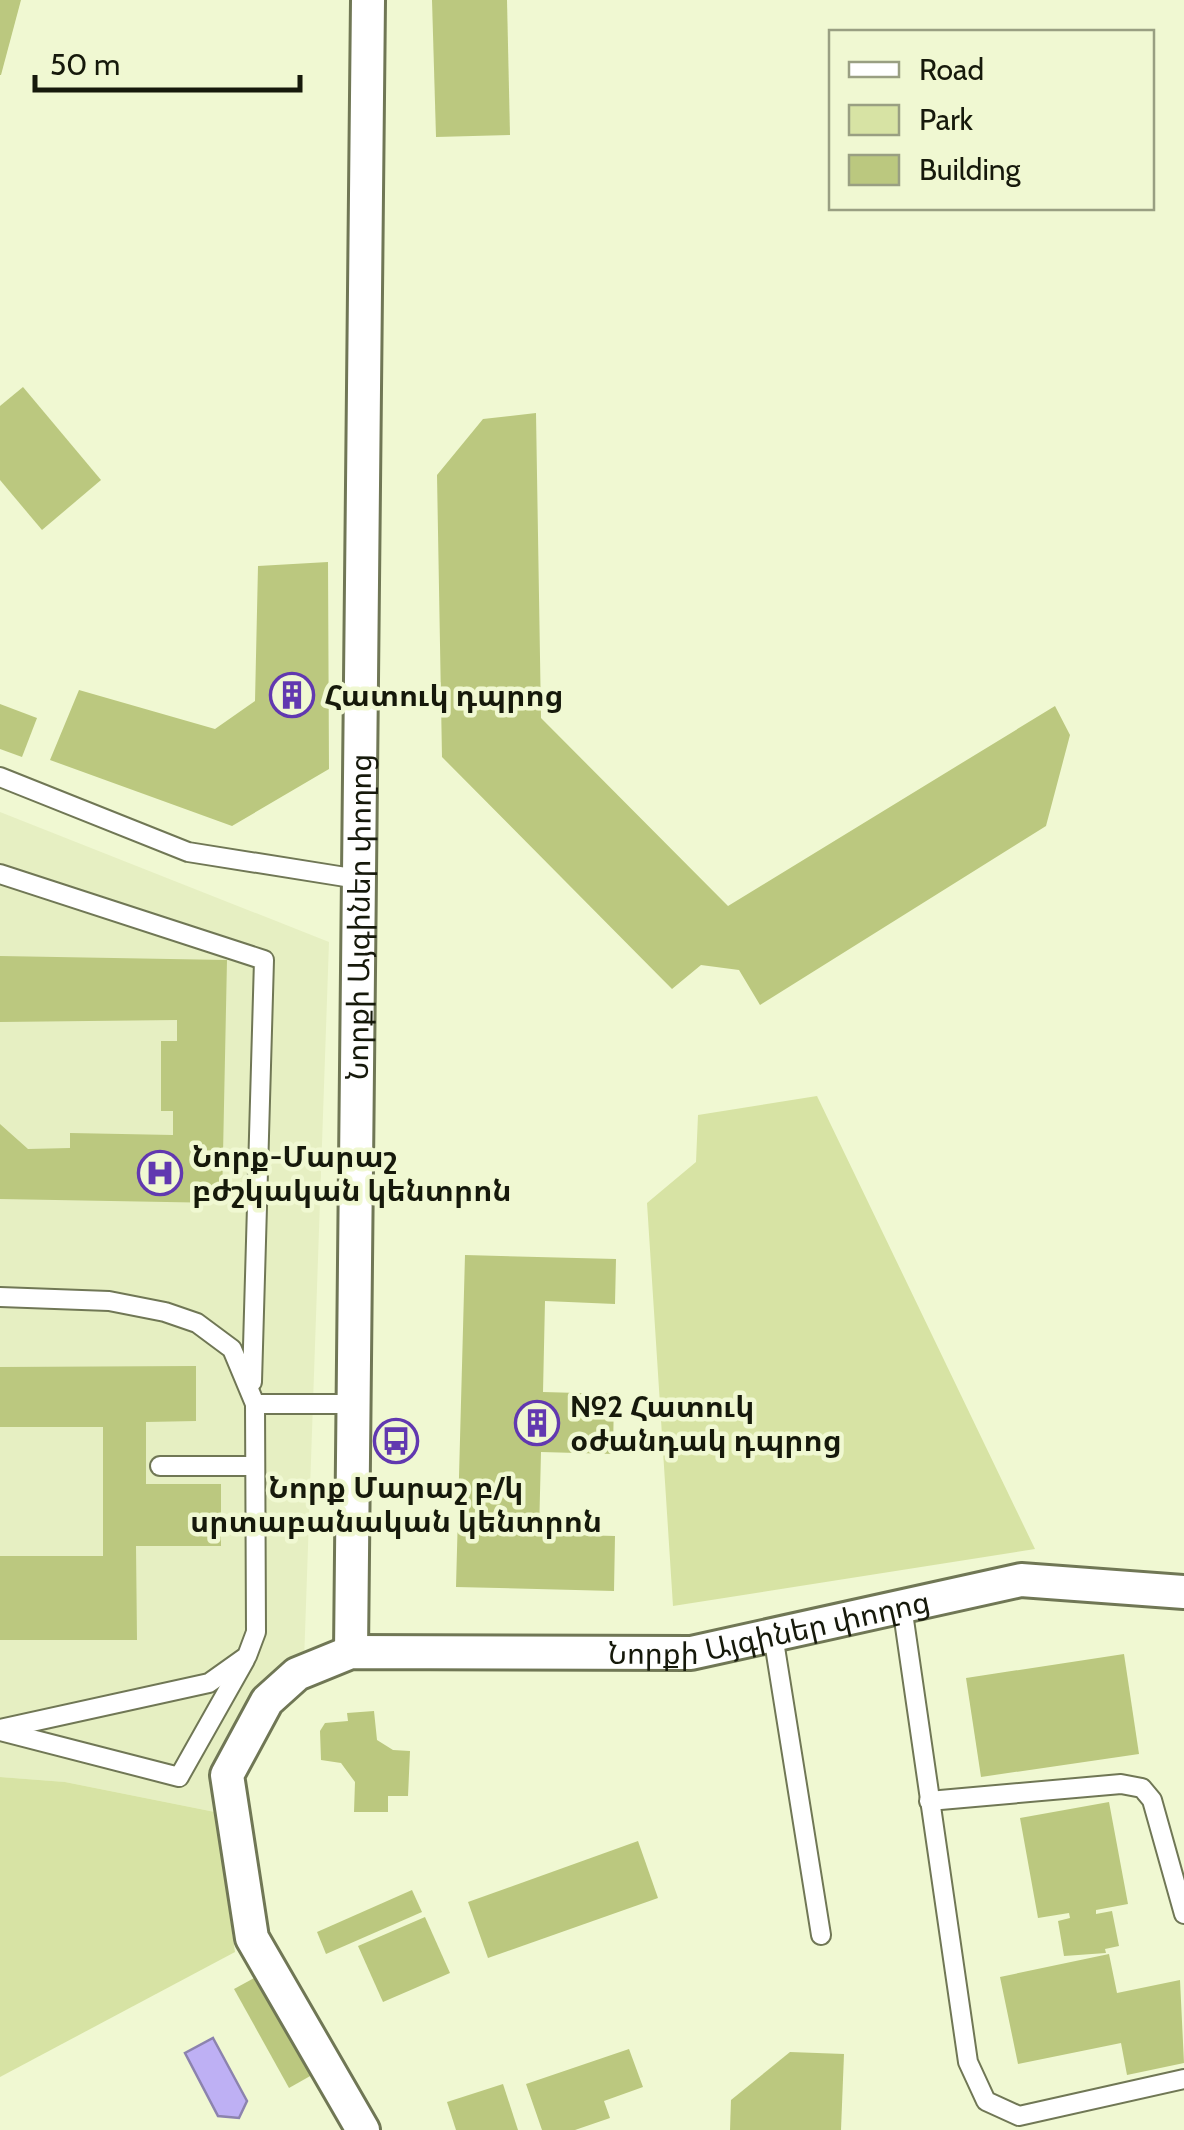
<svg xmlns="http://www.w3.org/2000/svg" width="1184" height="2130" font-family="Cabin,'Noto Sans Armenian',sans-serif">
<style>
.built{fill:#e6efc2}
.green{fill:#d7e3a4}
.water{fill:#beb0f4;stroke:#8c83ae;stroke-width:2.5}
.building{fill:#bbc87f}
.lines{fill:none;stroke-linecap:round;stroke-linejoin:round}
.service-casing{stroke:#707755;stroke-width:22}
.minor-casing{stroke:#707755;stroke-width:38}
.service{stroke:#fff;stroke-width:18}
.minor{stroke:#fff;stroke-width:32}
.labels{text-anchor:middle;dominant-baseline:central;stroke-width:9;stroke-linejoin:round;paint-order:stroke}
.poi-label{font-size:30px;font-weight:bold;fill:#16190b;stroke:#f0f8d2;text-anchor:start}
.street-label{font-size:30px;fill:#16190b;stroke:#f0f8d2}
</style>
<rect width="100%" height="100%" fill="#f0f8d2"/>
<!-- built -->
<path class="built" d="M0 812 329 942 304 1662 212 1773 215 1812 65 1782 0 1777Z"/>
<!-- green -->
<g class="green">
<path d="M817 1096 1035 1549 673 1606 647 1203 696 1162 698 1115Z"/>
<path d="M0 1777 65 1782 215 1812 235 1952 0 2077Z"/>
</g>
<!-- water -->
<path class="water" d="M213 2038 247 2101 239 2118 218 2116 185 2053Z"/>
<!-- building -->
<g class="building">
<path d="M0 0H21L1 75H0Z"/>
<path d="M432 0H507L510 135 436 137Z"/>
<path d="M23 387 101 480 42 530 0 480V406Z"/>
<path d="M536 413 541 718 728 906 1055 706 1070 735 1046 826 760 1005 739 970 701 965 672 989 442 757 437 475 483 419Z"/>
<path d="M328 562 329 769 232 826 50 760 79 690 215 729 255 701 258 566Z"/>
<path d="M0 704 37 718 22 757 0 749Z"/>
<path d="M0 956 227 960 222 1203 0 1199V1124L28 1149 70 1148V1133L173 1135V1111H161V1041H177V1020L0 1022Z"/>
<path d="M465 1255 616 1259 615 1304 545 1301 543 1392 614 1394 613 1454 541 1452 539 1534 615 1536 614 1591 456 1587Z"/>
<path d="M196 1366V1421L146 1422V1484H221V1546H136L137 1640H0V1556H103V1427H0V1367Z"/>
<path d="M1124 1654 1139 1754 981 1777 966 1678Z"/>
<path d="M374 1711 377 1740 393 1750 410 1751 408 1796H388V1812H354L355 1782 341 1763 321 1760 320 1731 325 1723 348 1721 347 1713Z"/>
<path d="M1109 1802 1128 1904 1096 1910V1914L1112 1911 1119 1946 1105 1949 1106 1953 1064 1956 1058 1921 1070 1918 1069 1913 1038 1918 1020 1818Z"/>
<path d="M638 1841 658 1898 488 1958 468 1902Z"/>
<path d="M412 1890 422 1912 326 1954 317 1932Z"/>
<path d="M425 1917 450 1973 383 2002 358 1946Z"/>
<path d="M1109 1954 1117 1993 1180 1980 1184 2063 1127 2075 1121 2043 1018 2064 1000 1977Z"/>
<path d="M256 1977 312 2075 289 2088 234 1989Z"/>
<path d="M629 2049 643 2087 604 2101 610 2118 575 2130H542L526 2084Z"/>
<path d="M790 2052 844 2054 841 2130H730L731 2100Z"/>
<path d="M503 2084 518 2130H456L447 2102Z"/>
</g>
<g class="lines">
<defs>
<g id="service">
<path d="M0 777 188 852 358 879"/>
<path d="M0 874 264 960 252 1382"/>
<path d="M0 1297 109 1301 165 1312 197 1323 232 1349 255 1404 256 1632 247 1656 209 1683 0 1729"/>
<path d="M255 1404H353"/>
<path d="M160 1466H255"/>
<path d="M902 1606 968 2062 986 2101 1019 2116 1184 2079"/>
<path d="M773 1635 821 1935"/>
<path d="M0 1731 179 1777 245 1660"/>
<path d="M929 1801 1121 1784 1142 1788 1152 1800 1184 1914"/>
</g>
<g id="minor">
<path id="s1" d="M351 1652 368 0"/>
<path id="s2" d="M363 2130 252 1938 227 1775 267 1701 297 1674 351 1652 691 1653 1021 1580 1184 1592"/>
</g>
</defs>
<!-- service casing -->
<use href="#service" class="service-casing"/>
<!-- minor casing -->
<use href="#minor" class="minor-casing"/>
<!-- service -->
<use href="#service" class="service"/>
<!-- minor -->
<use href="#minor" class="minor"/>
</g>
<!-- icons -->
<defs>
<symbol id="building-ring" viewBox="-11 -11 22 22"><circle r="9.5" fill="#f0f8d2" stroke="#6138b0" stroke-width="1.5"/><path d="M-4-6H4V6H1V3H-1V6H-4ZM-2.5-4.3h1.7v1.8h-1.7ZM.8-4.3h1.7v1.8H.8ZM-2.5-1h1.7V.8h-1.7ZM.8-1h1.7V.8H.8Z" fill="#6138b0"/></symbol>
<symbol id="hospital-ring" viewBox="-11 -11 22 22"><circle r="9.5" fill="#f0f8d2" stroke="#6138b0" stroke-width="1.5"/><path d="M-5-5h3v3.5h4V-5h3V5h-3V1.5h-4V5h-3Z" fill="#6138b0"/></symbol>
<symbol id="bus-ring" viewBox="-11 -11 22 22"><circle r="9.5" fill="#f0f8d2" stroke="#6138b0" stroke-width="1.5"/><path d="M-5-6H5V4H4V6H2V4H-2V6H-4V4H-5ZM-3.5-4V0h7V-4ZM-3.5 1.2v1.5H-2V1.2ZM2 1.2v1.5H3.5V1.2Z" fill="#6138b0"/></symbol>
</defs>
<g fill-rule="evenodd">
<use href="#building-ring" x="267" y="670" width="50" height="50"/>
<use href="#hospital-ring" x="135" y="1148" width="50" height="50"/>
<use href="#building-ring" x="512" y="1398" width="50" height="50"/>
<use href="#bus-ring" x="371" y="1416" width="50" height="50"/>
</g>
<g class="labels">
<!-- poi labels -->
<g class="poi-label">
<text x="324" y="695">Հատուկ դպրոց</text>
<text x="192" y="1156">Նորք-Մարաշ<tspan x="192" dy="34">բժշկական կենտրոն</tspan></text>
<text x="570" y="1406">№2 Հատուկ<tspan x="570" dy="34">օժանդակ դպրոց</tspan></text>
<text x="396" y="1487" text-anchor="middle">Նորք Մարաշ բ/կ<tspan x="396" dy="34">սրտաբանական կենտրոն</tspan></text>
</g>
<!-- street labels -->
<g class="street-label">
<text stroke="none"><textPath href="#s1" startOffset="735">Նորքի Այգիներ փողոց</textPath></text>
<text stroke="none"><textPath href="#s2" startOffset="990">Նորքի Այգիներ փողոց</textPath></text>
</g>
</g>
<!-- legend -->
<rect x="829" y="30" width="325" height="180" fill="#f0f8d2" stroke="#999f82" stroke-width="2.5"/>
<rect x="849" y="62" width="50" height="15" fill="#ffffff" stroke="#999f82" stroke-width="2.5"/>
<text x="919" y="80" font-size="30" fill="#16190b">Road</text>
<rect x="849" y="105" width="50" height="30" fill="#d7e3a4" stroke="#999f82" stroke-width="2.5"/>
<text x="919" y="130" font-size="30" fill="#16190b">Park</text>
<rect x="849" y="155" width="50" height="30" fill="#bbc87f" stroke="#999f82" stroke-width="2.5"/>
<text x="919" y="180" font-size="30" fill="#16190b">Building</text>
<!-- scale -->
<path d="M35 75v15h265v-15" fill="none" stroke="#16190b" stroke-width="5"/>
<text x="50" y="75" font-size="30" fill="#16190b" stroke="#f0f8d2" stroke-width="8" paint-order="stroke">50 m</text>
</svg>
